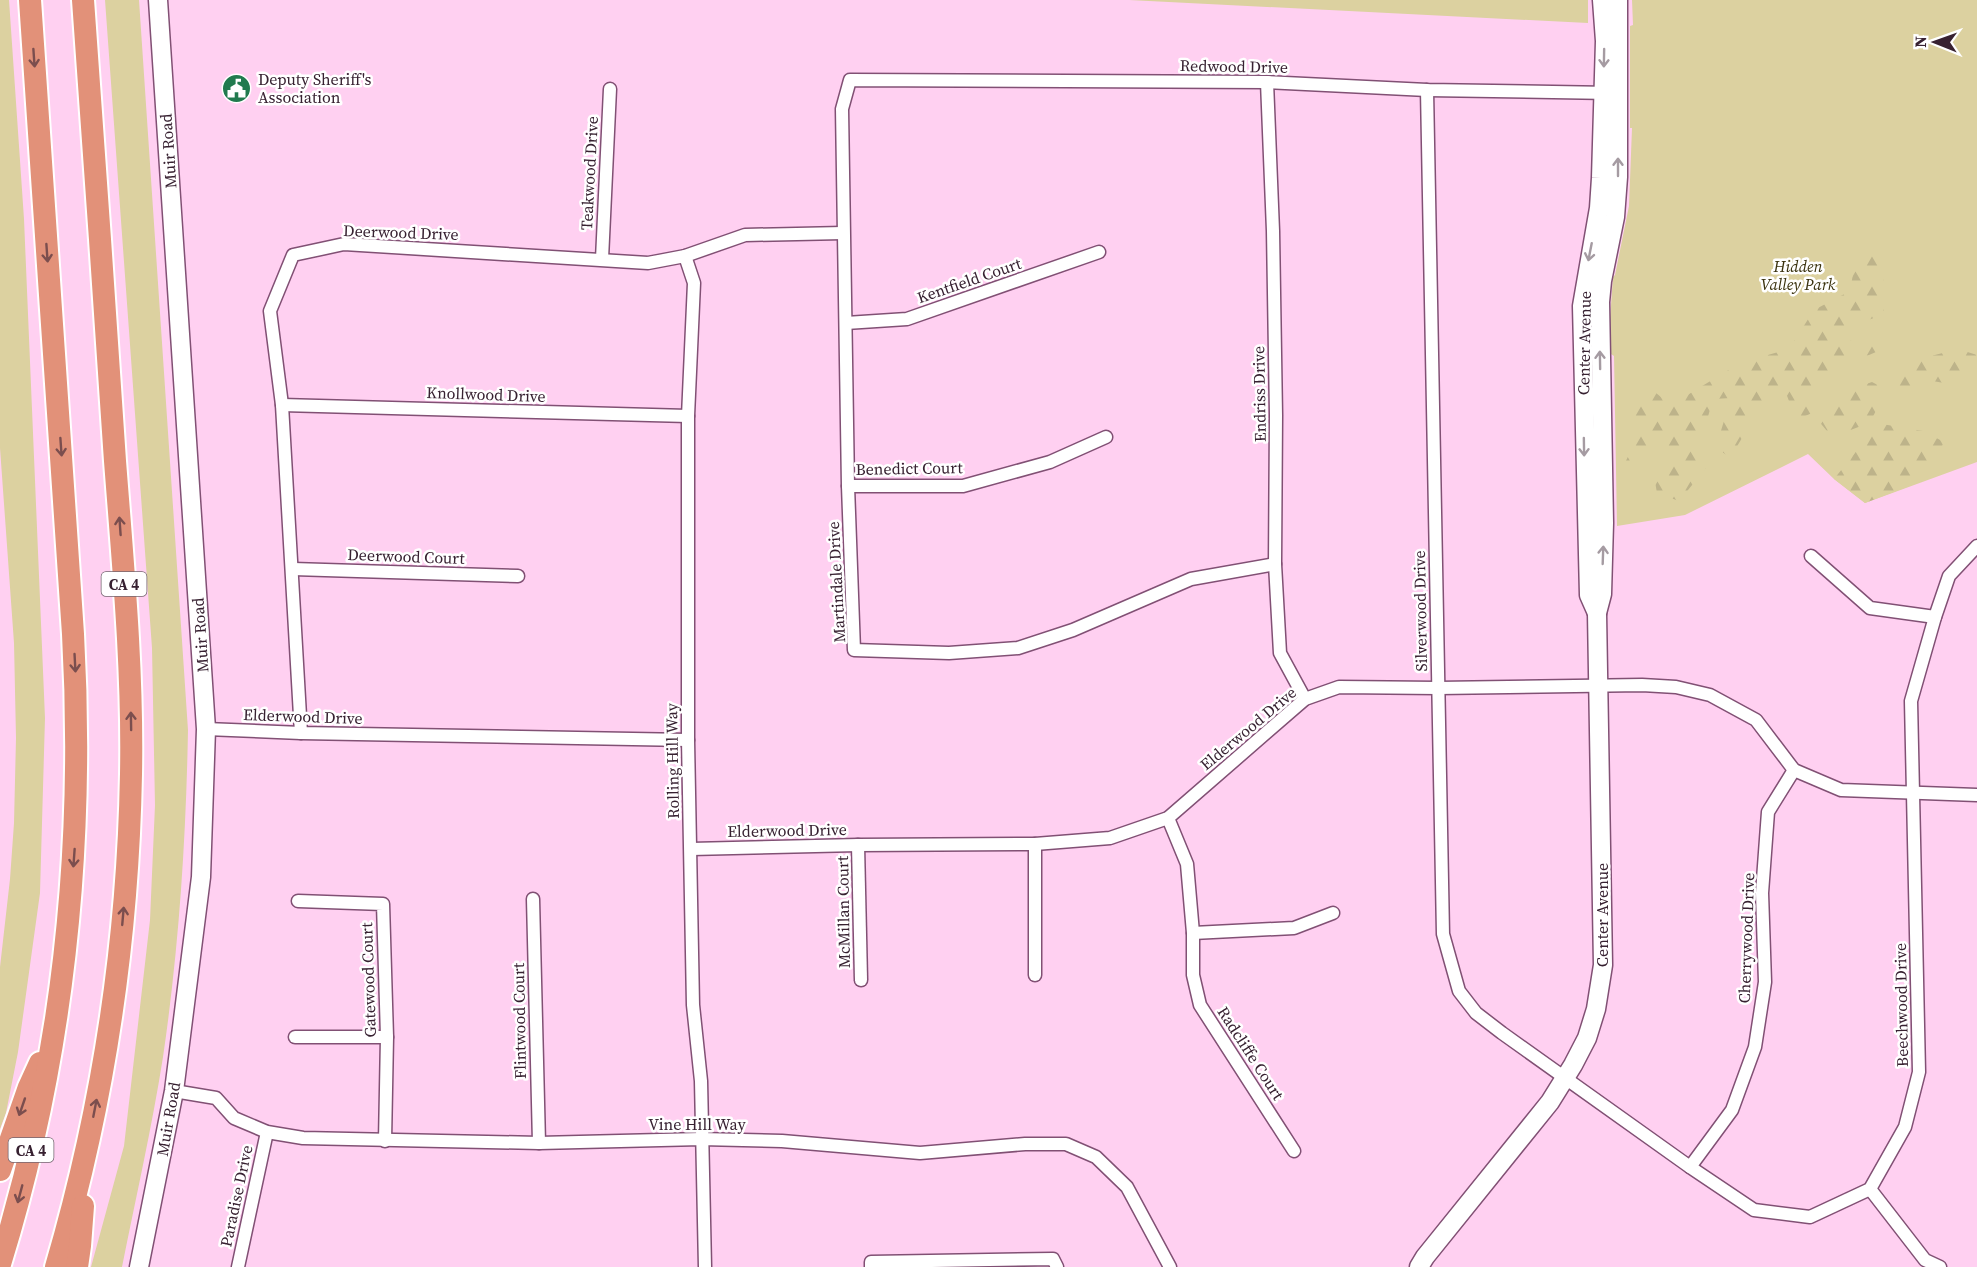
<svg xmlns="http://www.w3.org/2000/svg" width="1977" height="1267" font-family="'Source Serif 4',serif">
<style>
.green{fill:#dcd1a0}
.forest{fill:url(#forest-firs)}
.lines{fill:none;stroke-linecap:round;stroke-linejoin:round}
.street-casing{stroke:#815074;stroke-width:15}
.secondary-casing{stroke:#815074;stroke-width:21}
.highway-casing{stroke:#fff;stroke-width:26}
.street{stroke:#fff;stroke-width:12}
.secondary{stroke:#fff;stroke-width:18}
.highway{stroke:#e29179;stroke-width:22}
.oneway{stroke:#7b4e4e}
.oneway2{stroke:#a59ba2}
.labels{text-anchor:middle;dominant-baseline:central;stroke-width:5;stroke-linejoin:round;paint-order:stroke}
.shield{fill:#fff;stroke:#73646f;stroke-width:1.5}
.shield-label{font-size:15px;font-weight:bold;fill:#372131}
.street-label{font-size:16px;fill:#372131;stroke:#fff}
.poi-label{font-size:16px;fill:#372131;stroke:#fff;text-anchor:start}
.park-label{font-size:16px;font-style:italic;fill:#3a320e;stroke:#fff}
</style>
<defs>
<pattern id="forest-firs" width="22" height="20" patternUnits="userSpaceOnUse" patternTransform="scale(1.5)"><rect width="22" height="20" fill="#dcd1a0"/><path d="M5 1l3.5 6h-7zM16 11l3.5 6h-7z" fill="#bdb38a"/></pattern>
</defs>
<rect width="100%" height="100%" fill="#ffd0f1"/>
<!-- green -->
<g class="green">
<path d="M0 0H9L24 219 45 718 40 893 18 1052 6 1113 0 1129V967L10 879 14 823 16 738 14 643 0 448Z"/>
<path d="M105 0H139L188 730C186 839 179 948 163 1057 152 1127 136 1197 122 1267H91L124 1146 150 920 155 805 152 648Z"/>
<path d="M1129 0H1588V23Z"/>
<path d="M1632 0H1977V462L1865 503 1834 479 1808 454 1685 515 1617 526 1614 356 1611 354 1610 319 1613 277 1615 275 1629 206 1632 128H1630V26L1633 25Z"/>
</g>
<!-- forest -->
<g class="forest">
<path d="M1864 254 1886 260 1883 283 1884 314 1858 324 1840 338 1883 349 1827 373 1810 391 1812 412 1851 389 1872 382 1887 390 1870 422 1923 431 1944 442 1925 480 1865 503 1834 479 1863 443 1869 423 1832 437 1812 413 1796 420 1786 393 1757 413 1730 458 1716 447 1731 398 1713 399 1699 448 1706 468 1679 501 1657 493 1654 476 1676 451 1662 443 1623 467 1636 440 1625 417 1656 393 1671 405 1740 363 1789 349 1814 310 1850 291 1853 274Z"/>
<path d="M1958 349 1977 355V365L1964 378 1944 383 1915 378 1910 396 1895 389 1897 359 1931 356Z"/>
</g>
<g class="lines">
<defs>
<g id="street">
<path d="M1267 82 1273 231 1276 415 1275 564 1280 653 1305 699"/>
<path d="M1427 90 1443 934 1459 991 1476 1013 1502 1033 1690 1167 1754 1210 1810 1217 1870 1189 1905 1127 1919 1072 1911 701 1935 617 1949 576 1977 546"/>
<path d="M685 256 694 283 688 416V740L693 1005 701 1081 705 1267"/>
<path d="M602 259 610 89"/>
<path d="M846 323 907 319 1099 252"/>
<path d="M282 405 688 416"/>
<path d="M848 486H963L1050 462 1106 437"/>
<path d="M1811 556 1870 608 1935 617"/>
<path d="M1275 564 1191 579 1073 630 1018 648 949 653 854 650 848 486 842 109 850 80 1267 82 1427 90 1611 93"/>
<path d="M293 569 518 576"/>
<path d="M206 729 301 733 688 740"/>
<path d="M301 733 282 405 270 311 293 255 344 244 648 263 685 256 745 235 843 233"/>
<path d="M1168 818 1187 864 1193 933V975L1200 1005 1294 1151"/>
<path d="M858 845 861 980"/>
<path d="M691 849 858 845 1035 844 1110 838 1168 818 1305 699 1339 687 1438 688 1642 685 1676 687 1710 695 1756 720 1794 770 1841 790 1977 795"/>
<path d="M533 899 539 1143"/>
<path d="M298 901 383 904 387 1037 385 1141"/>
<path d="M1193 933 1294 928 1333 913"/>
<path d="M1035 975V844"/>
<path d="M295 1037H387"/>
<path d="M174 1091 216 1098 234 1118 267 1132 303 1138 539 1143 701 1139 782 1141 920 1153 1025 1144H1066L1096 1157 1127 1187 1170 1267"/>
<path d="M1690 1167 1732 1110 1755 1047 1765 982 1762 893 1768 812 1794 770"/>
<path d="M1870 1189 1925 1260 1940 1267"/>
<path d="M238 1267 267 1132"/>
<path d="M871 1267V1262L1053 1259 1057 1267"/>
</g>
<g id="secondary">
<path d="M1597 613 1589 595 1582 306 1599 208 1601 178 1605 41 1602 0"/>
<path d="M139 1267 174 1091 201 877 206 729 158 0"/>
<path d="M1419 1267 1425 1257 1550 1102 1573 1065 1587 1038 1596 1009 1603 965 1597 613 1602 594 1604 523 1600 302 1602 281 1615 217 1618 177V0"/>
</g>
<g id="highway">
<path d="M0 1170 29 1087 40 1063"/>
<path d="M0 1264C63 1060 85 847 73 634L30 0"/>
<path d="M56 1267C103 1107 128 941 131 774 133 670 123 565 115 461 105 307 94 154 83 0"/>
<path d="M77 1267 80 1246 83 1206"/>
</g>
</defs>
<!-- street casing -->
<use href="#street" class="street-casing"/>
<!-- secondary casing -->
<use href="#secondary" class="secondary-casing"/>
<!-- highway casing -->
<use href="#highway" class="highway-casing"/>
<!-- street -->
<use href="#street" class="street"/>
<!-- secondary -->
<use href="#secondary" class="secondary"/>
<!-- highway -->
<use href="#highway" class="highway"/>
</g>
<!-- one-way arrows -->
<defs><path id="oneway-shaft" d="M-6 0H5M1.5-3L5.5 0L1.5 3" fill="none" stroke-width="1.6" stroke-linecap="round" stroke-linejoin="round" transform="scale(1.5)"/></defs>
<g class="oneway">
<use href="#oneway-shaft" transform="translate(34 58) rotate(86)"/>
<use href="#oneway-shaft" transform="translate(47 253) rotate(86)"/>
<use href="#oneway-shaft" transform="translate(61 447) rotate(86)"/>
<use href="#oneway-shaft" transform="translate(120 526) rotate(-94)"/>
<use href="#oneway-shaft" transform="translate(75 663) rotate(87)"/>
<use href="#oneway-shaft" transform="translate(131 721) rotate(-91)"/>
<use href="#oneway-shaft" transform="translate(74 858) rotate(94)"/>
<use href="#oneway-shaft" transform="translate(123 916) rotate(-85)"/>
<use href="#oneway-shaft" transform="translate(22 1107) rotate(109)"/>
<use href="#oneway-shaft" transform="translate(95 1108) rotate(-79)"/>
<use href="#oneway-shaft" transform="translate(20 1194) rotate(105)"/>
</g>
<g class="oneway2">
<use href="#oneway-shaft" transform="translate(1604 58) rotate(91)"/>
<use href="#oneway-shaft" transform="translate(1618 167) rotate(-90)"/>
<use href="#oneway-shaft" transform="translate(1590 252) rotate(101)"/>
<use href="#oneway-shaft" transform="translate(1600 360) rotate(-91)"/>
<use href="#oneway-shaft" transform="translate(1584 447) rotate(89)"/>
<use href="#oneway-shaft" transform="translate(1603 555) rotate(-88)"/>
</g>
<!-- icons -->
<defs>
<symbol id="civic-disc" viewBox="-11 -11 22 22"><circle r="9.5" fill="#217a4e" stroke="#fff"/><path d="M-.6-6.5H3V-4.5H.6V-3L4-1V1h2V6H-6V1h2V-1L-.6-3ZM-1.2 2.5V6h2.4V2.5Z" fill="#fff"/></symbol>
</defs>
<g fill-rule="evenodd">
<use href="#civic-disc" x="220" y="72" width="33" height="33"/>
</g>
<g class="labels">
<!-- shield labels -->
<g class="shield">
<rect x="101.5" y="572" width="45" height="24" rx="4.5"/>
<rect x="8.5" y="1138" width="45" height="24" rx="4.5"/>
</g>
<g class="shield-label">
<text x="124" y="584">CA 4</text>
<text x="31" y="1150">CA 4</text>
</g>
<!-- street labels -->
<g class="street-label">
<text transform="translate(1234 66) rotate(1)">Redwood Drive</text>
<text transform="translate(168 151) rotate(-94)">Muir Road</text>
<text transform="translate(589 173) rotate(-87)">Teakwood Drive</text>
<text transform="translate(401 232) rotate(2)">Deerwood Drive</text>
<text transform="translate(969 280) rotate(-19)">Kentfield Court</text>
<text transform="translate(1584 343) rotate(-89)">Center Avenue</text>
<text transform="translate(486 394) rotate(2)">Knollwood Drive</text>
<text transform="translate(1259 394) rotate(-91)">Endriss Drive</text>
<text transform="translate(909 468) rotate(-1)">Benedict Court</text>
<text transform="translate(406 556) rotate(2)">Deerwood Court</text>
<text transform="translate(836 582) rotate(-93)">Martindale Drive</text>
<text transform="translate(1420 611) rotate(-91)">Silverwood Drive</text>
<text transform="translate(200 635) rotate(-94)">Muir Road</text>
<text transform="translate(303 716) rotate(2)">Elderwood Drive</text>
<text transform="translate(1248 728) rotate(-40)">Elderwood Drive</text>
<text transform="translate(672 761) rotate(-91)">Rolling Hill Way</text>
<text transform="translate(787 830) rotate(-1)">Elderwood Drive</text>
<text transform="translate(843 912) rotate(-91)">McMillan Court</text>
<text transform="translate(1602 915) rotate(-90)">Center Avenue</text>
<text transform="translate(1746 938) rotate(-88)">Cherrywood Drive</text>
<text transform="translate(368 980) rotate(-92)">Gatewood Court</text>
<text transform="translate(1901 1005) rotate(-91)">Beechwood Drive</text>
<text transform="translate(519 1021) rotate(-91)">Flintwood Court</text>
<text transform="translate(1251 1053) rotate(57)">Radcliffe Court</text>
<text transform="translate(168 1119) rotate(-80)">Muir Road</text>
<text x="697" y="1124">Vine Hill Way</text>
<text transform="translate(236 1196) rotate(-78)">Paradise Drive</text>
</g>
<!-- poi labels -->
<g class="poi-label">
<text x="258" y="79">Deputy Sheriff's<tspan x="258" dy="18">Association</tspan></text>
</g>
<!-- park labels -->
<g class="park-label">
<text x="1798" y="266">Hidden<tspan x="1798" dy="18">Valley Park</tspan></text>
</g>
</g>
<!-- north arrow -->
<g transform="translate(1935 42) rotate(271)" stroke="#ffffff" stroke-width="4.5" paint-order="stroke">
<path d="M0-4.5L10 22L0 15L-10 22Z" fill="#372131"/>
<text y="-9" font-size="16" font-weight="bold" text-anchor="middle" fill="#372131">N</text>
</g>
</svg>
